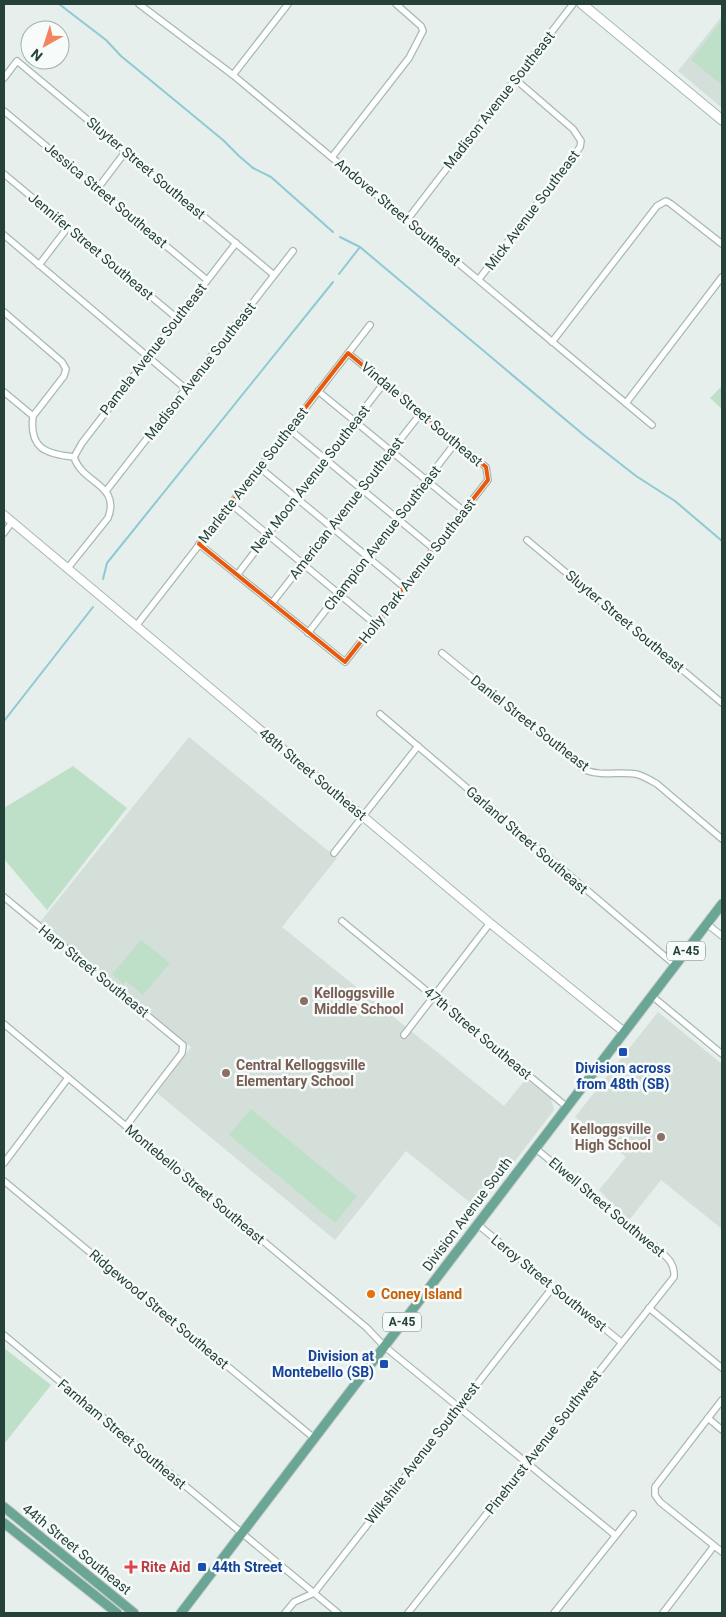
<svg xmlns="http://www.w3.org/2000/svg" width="726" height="1617" font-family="Roboto,sans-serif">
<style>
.built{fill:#d4dfda}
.green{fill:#bfe0c8}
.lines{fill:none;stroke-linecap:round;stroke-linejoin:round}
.stream{stroke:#8ec9d4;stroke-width:2}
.minor-casing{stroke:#a8b8b2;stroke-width:8}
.tertiary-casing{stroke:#a8b8b2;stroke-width:10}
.secondary-casing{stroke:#a4bbb3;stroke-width:11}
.primary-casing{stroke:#c2cac8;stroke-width:11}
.minor{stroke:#fff;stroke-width:5.5}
.tertiary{stroke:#fff;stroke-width:8}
.secondary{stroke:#fff;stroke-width:9}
.primary{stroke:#6aa596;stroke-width:9}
.marked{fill:none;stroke:#e8590c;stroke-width:4;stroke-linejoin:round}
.education-dot{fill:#8d6e63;stroke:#f7fbf9;stroke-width:2}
.transit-dot{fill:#1a4fb4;stroke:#f7fbf9;stroke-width:2}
.food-dot{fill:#e8710a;stroke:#f7fbf9;stroke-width:2}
.health-dot{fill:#e0444e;stroke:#f7fbf9;stroke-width:2}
.labels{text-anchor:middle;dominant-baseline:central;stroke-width:5;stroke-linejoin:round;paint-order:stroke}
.shield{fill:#f7fbf9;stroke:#637a73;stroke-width:1}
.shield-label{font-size:12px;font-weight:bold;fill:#24423a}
.street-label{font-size:14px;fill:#24423a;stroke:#f7fbf9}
.education-label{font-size:14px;font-weight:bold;fill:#785e54;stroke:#f7fbf9;text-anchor:start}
.transit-label{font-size:14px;font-weight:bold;fill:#164399;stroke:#f7fbf9}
.food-label{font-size:14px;font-weight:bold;fill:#c56008;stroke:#f7fbf9;text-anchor:start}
.health-label{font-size:14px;font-weight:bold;fill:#be3a42;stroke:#f7fbf9;text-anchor:start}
</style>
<rect width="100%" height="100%" fill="#e6efeb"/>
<!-- built -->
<g class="built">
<path d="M722 16V108L678 71Z"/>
<path d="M189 737 337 858 282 927 504 1106 526 1079 551 1099 554 1110 478 1209 406 1151 335 1240 157 1093 191 1047 40 922Z"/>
<path d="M658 1012 722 1064V1229L661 1180 629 1220 599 1190 626 1157 575 1117Z"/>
</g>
<!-- green -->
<g class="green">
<path d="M722 20V85L691 60Z"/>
<path d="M722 386V409L710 398Z"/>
<path d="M73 766 127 808 47 910 4 859V808Z"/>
<path d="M141 940 170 963 143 995 126 981 123 984 112 974Z"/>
<path d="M251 1109 357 1196 335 1223 229 1135Z"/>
<path d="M4 1348 51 1385 4 1444Z"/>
</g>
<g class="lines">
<!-- stream -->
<g class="stream">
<path d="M59 4 106 40 121 56 223 140 239 156 253 168 271 177 333 232"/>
<path d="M340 237 360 247 585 436 636 476 675 501 722 541"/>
<path d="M339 274 360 247"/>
<path d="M103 579 107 563 333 282"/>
<path d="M4 721 93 607"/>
</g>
<defs>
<g id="minor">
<path d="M139 4 233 75 652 425"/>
<path d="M233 75 288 4"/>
<path d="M4 78 17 61 274 275"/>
<path d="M4 111 207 280"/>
<path d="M332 157 409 58 423 31 421 26 396 4"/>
<path d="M4 174 178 319"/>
<path d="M98 188 126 151"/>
<path d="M407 220 573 4"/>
<path d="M4 235 186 389"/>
<path d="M39 265 68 227"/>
<path d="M479 279 566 166 580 147 581 141 573 129 515 79"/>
<path d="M4 312 62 362 66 369 64 376 33 416"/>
<path d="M552 342 657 206 666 201 671 204 722 244"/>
<path d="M318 391 464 511"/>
<path d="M4 392 33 416C29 448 45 454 74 457 82 484 121 484 108 518L67 569"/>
<path d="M626 403 722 277"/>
<path d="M289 429 434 549"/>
<path d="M74 457 82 443 236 243"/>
<path d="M259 467 404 587"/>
<path d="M106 491 293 251"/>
<path d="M231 504 375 624"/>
<path d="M4 533 12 522"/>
<path d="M527 540 722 703"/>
<path d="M199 544 345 662 488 480 486 467 348 353"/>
<path d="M237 575 384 383"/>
<path d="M272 603 421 413"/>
<path d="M136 626 370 325"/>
<path d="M308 633 456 442"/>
<path d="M442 653 585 770C603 777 618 771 636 774 644 776 650 780 657 784L722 839"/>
<path d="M380 714 675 965"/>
<path d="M334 853 418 746"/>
<path d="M4 897 183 1045 182 1053 126 1126"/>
<path d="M342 921 567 1107"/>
<path d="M707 924 722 936"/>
<path d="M652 996 722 1054"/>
<path d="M4 1024 367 1328 384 1346 615 1535"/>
<path d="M404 1035 490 923"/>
<path d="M4 1163 68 1078"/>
<path d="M4 1181 314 1438"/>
<path d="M477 1224 621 1342"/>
<path d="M649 1308 722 1368"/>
<path d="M4 1335 338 1613"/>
<path d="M722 1400 655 1487V1495L660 1502 722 1552"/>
<path d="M708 1418 722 1430"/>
<path d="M285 1613 294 1602 314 1593 553 1287"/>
<path d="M408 1613 674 1277C675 1264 668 1258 659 1250L535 1148"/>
<path d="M554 1613 633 1514"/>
<path d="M663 1613 714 1546"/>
</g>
<path id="tertiary" d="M4 515 490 923 623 1031"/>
<path id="secondary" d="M582 4 722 120"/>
<g id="primary">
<path d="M4 1507 134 1613"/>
<path d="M4 1523 117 1613"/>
<path d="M181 1613 722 904"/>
</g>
</defs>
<!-- minor casing -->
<use href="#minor" class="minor-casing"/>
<!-- tertiary casing -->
<use href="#tertiary" class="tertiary-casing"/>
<!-- secondary casing -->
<use href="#secondary" class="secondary-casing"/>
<!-- primary casing -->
<use href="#primary" class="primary-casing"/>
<!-- minor -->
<use href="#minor" class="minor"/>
<!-- tertiary -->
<use href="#tertiary" class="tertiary"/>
<!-- secondary -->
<use href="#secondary" class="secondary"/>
<!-- primary -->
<use href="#primary" class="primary"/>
</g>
<!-- marked area -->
<path class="marked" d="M348 353 486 467 488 480 345 662 199 544Z"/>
<!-- markers -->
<g class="education-dot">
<circle cx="304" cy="1001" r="5"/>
<circle cx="226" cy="1073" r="5"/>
<circle cx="661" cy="1137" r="5"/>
</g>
<g class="transit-dot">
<rect x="618" y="1047" width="10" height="10" rx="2.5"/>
<rect x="379" y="1359" width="10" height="10" rx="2.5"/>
<rect x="197" y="1562" width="10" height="10" rx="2.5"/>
</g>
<circle class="food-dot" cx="371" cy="1294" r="5"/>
<path class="health-dot" d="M128.5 1559.5h5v5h5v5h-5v5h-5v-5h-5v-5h5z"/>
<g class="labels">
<!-- shield labels -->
<g class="shield">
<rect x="667" y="941.5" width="38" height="19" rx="4"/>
<rect x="383" y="1312.5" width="38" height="19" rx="4"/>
</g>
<g class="shield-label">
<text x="686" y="951">A-45</text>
<text x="402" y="1322">A-45</text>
</g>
<!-- street labels -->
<g class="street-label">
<text transform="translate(499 100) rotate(-52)">Madison Avenue Southeast</text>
<text transform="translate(146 168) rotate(40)">Sluyter Street Southeast</text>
<text transform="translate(106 195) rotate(40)">Jessica Street Southeast</text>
<text transform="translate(532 210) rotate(-53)">Mick Avenue Southeast</text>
<text transform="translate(398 212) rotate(40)">Andover Street Southeast</text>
<text transform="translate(91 246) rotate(40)">Jennifer Street Southeast</text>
<text transform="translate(153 349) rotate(-52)">Pamela Avenue Southeast</text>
<text transform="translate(200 371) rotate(-52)">Madison Avenue Southeast</text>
<text transform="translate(422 414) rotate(40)">Vindale Street Southeast</text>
<text transform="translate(253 475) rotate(-52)">Marlette Avenue Southeast</text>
<text transform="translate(310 479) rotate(-52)">New Moon Avenue Southeast</text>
<text transform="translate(346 508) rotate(-52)">American Avenue Southeast</text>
<text transform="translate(382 538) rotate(-52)">Champion Avenue Southeast</text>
<text transform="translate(417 571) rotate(-52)">Holly Park Avenue Southeast</text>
<text transform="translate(625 621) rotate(40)">Sluyter Street Southeast</text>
<text transform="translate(530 723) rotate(38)">Daniel Street Southeast</text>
<text transform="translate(313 774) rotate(40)">48th Street Southeast</text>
<text transform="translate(527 840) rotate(41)">Garland Street Southeast</text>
<text transform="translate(94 971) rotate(39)">Harp Street Southeast</text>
<text transform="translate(478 1033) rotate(40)">47th Street Southeast</text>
<text transform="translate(195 1184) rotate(40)">Montebello Street Southeast</text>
<text transform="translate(607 1207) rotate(40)">Elwell Street Southwest</text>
<text transform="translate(467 1214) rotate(-53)">Division Avenue South</text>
<text transform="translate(549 1283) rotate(39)">Leroy Street Southwest</text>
<text transform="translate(159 1309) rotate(40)">Ridgewood Street Southeast</text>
<text transform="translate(122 1434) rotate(40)">Farnham Street Southeast</text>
<text transform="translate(543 1442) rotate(-52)">Pinehurst Avenue Southwest</text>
<text transform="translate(422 1453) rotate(-52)">Wilkshire Avenue Southwest</text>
<text transform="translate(77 1549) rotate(39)">44th Street Southeast</text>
</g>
<!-- education labels -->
<g class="education-label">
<text x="314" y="993">Kelloggsville<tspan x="314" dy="16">Middle School</tspan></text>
<text x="236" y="1065">Central Kelloggsville<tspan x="236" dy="16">Elementary School</tspan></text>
<text x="651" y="1129" text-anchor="end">Kelloggsville<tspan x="651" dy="16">High School</tspan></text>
</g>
<!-- transit labels -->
<g class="transit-label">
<text x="623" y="1068">Division across<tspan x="623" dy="16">from 48th (SB)</tspan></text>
<text x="374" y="1356" text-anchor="end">Division at<tspan x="374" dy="16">Montebello (SB)</tspan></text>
<text x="212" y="1567" text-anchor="start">44th Street</text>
</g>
<!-- food labels -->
<g class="food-label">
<text x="381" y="1294">Coney Island</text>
</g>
<!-- health labels -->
<g class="health-label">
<text x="141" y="1567">Rite Aid</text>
</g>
</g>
<!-- border -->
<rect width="726" height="1617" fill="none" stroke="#24423a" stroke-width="10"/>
<!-- north arrow -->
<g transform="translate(45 45) rotate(219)"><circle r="24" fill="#f7fbf9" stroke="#a3b1ad"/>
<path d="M0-4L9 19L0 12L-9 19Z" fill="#f4845f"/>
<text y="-8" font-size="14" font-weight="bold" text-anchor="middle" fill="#24423a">N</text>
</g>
</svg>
